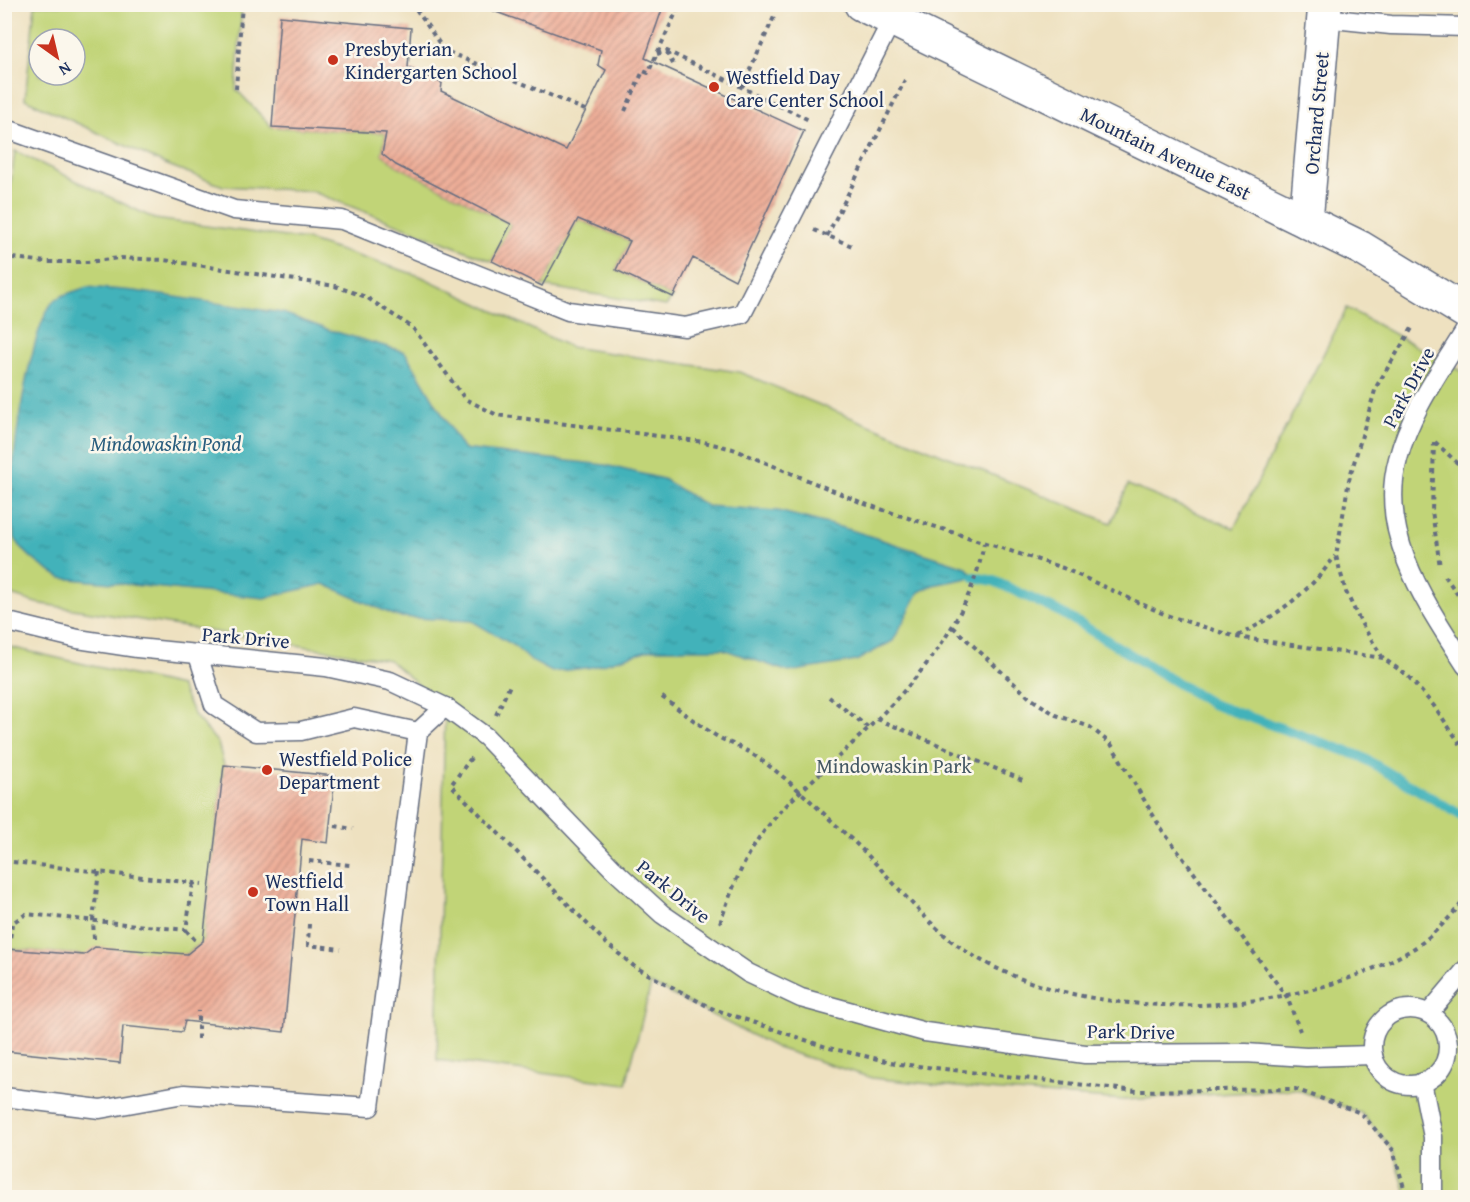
<svg xmlns="http://www.w3.org/2000/svg" width="1470" height="1202" font-family="'Gentium Book Plus',serif">
<style>
.green{fill:#c1d477;stroke:#6e826a;stroke-width:1.5;fill-rule:evenodd}
.water{fill:url(#water-ripples);stroke:#2e708c;stroke-width:1.5}
.lines{fill:none;stroke-linecap:round;stroke-linejoin:round}
.stream{stroke:#42b2ba;stroke-width:10}
.building{fill:url(#building-hatch)}
.service-casing{stroke:#656d80;stroke-width:21}
.minor-casing{stroke:#656d80;stroke-width:36}
.tertiary-casing{stroke:#656d80;stroke-width:36}
.path{stroke:#656d80;stroke-width:4;stroke-dasharray:4.5 4.5;stroke-linecap:butt}
.service{stroke:#fff;stroke-width:18}
.minor{stroke:#fff;stroke-width:33}
.tertiary{stroke:#fff;stroke-width:33}
.poi-dot{fill:#c8321e;stroke:#fbf7ec;stroke-width:2}
.labels{text-anchor:middle;dominant-baseline:central;stroke-width:5;stroke-linejoin:round;paint-order:stroke}
.poi-label{font-size:20px;fill:#1b2f5e;stroke:#fbf7ec;text-anchor:start}
.street-label{font-size:20px;fill:#1b2f5e;stroke:#fbf7ec}
.park-label{font-size:20px;fill:#445864;stroke:#fbf7ec}
.water-label{font-size:21px;font-style:italic;fill:#295d7e;stroke:#fbf7ec}
</style>
<defs>
<pattern id="water-ripples" width="26" height="14" patternUnits="userSpaceOnUse" patternTransform="scale(1.5)"><rect width="26" height="14" fill="#42b2ba"/><path d="M2 4q2-2 4 0t4 0M15 11q2-2 4 0t4 0" fill="none" stroke="#36919a"/></pattern>
<pattern id="building-hatch" width="6" height="6" patternUnits="userSpaceOnUse" patternTransform="scale(1.5)"><rect width="6" height="6" fill="#eeae98"/><path d="M-1 1l2-2M0 6l6-6M5 7l2-2" fill="none" stroke="#c08e7f"/></pattern>
</defs>
<rect width="100%" height="100%" fill="#fbf7ec"/>
<filter id="ink" filterUnits="userSpaceOnUse"><feTurbulence type="fractalNoise" baseFrequency=".0167" numOctaves="2"/><feDisplacementMap in="SourceGraphic" scale="12" xChannelSelector="R" yChannelSelector="G"/><feConvolveMatrix kernelMatrix="1 2 1 2 8 2 1 2 1" color-interpolation-filters="sRGB"/></filter>
<filter id="wash" filterUnits="userSpaceOnUse"><feTurbulence type="fractalNoise" baseFrequency=".008" numOctaves="4" result="noise"/><feDisplacementMap in="SourceGraphic" scale="24" xChannelSelector="R" yChannelSelector="G"/><feGaussianBlur stdDeviation="1.35" result="paint"/><feColorMatrix in="noise" values="0 0 0 0 0 0 0 0 0 0 0 0 0 0 0 0 0 1.4 0 .05"/><feComposite in="paint" operator="in"/></filter>
<g filter="url(#wash)">
<rect width="100%" height="100%" fill="#eee1c0"/>
<!-- green -->
<g class="green">
<path d="M35 5H242L236 89 272 127 386 133 382 154 396 165 511 224 492 261 311 191 223 186 165 164 25 99ZM39 39H75V75H39Z"/>
<path d="M15 151 155 219 307 240 420 276 570 347 739 372 1111 523 1128 485 1234 528 1347 308 1465 373V1197H1407L1393 1150 1361 1113 1295 1089 1124 1100 988 1090 872 1078 777 1048 651 984 626 1084 437 1060 445 707 389 660 36 603 5 593 4 237Z"/>
<path d="M578 219 630 241 616 270 673 297 666 306 542 286Z"/>
<path d="M5 646 180 686 195 716 218 743 224 765 203 941 187 954 84 955 8 949 5 967Z"/>
</g>
<!-- water -->
<path class="water" d="M87 287 135 291 283 313 329 330 405 352 463 449 605 465 663 479 707 506 778 511 851 530 966 567 974 577 933 585 919 592 893 641 856 661 789 672 723 649H652L593 667 552 672 531 661 513 645 472 621 398 617 324 584 264 598 61 578C44 568 27 557 16 540 0 510 28 325 54 301 61 294 78 291 87 287Z"/>
<g class="lines">
<!-- stream -->
<path class="stream" d="M974 577 994 581 1062 613 1212 704 1360 756 1466 818"/>
</g>
<g id="blocks">
<!-- building -->
<g class="building">
<path d="M485 4H664L645 58 804 131 735 280 693 258 673 297 616 270 630 241 578 219 542 286 492 261 511 224 396 165 382 154 386 133 272 127 280 16 411 28 408 68 442 83 441 91 566 150 606 70 598 65 601 50 485 8Z"/>
<path d="M224 765 335 776 328 843 302 839 284 1032 185 1021 182 1032 123 1026 120 1063 4 1051V970L7 949 84 955 95 947 187 954 203 941Z"/>
</g>
</g>
</g>
<g filter="url(#ink)">
<use href="#blocks" fill-opacity="0" stroke="#656d80" stroke-width="1.5"/>
<g class="lines">
<defs>
<g id="service">
<path d="M1324 18 1391 25 1466 27"/>
<path d="M4 128 234 210 342 220 568 311 685 327 742 314 892 20"/>
<path d="M1466 329C1441 370 1410 412 1398 459 1377 535 1427 605 1466 666"/>
<path d="M4 621 78 639 137 648 326 667 390 681 445 707 486 737 613 869 662 914 748 973 801 998 925 1032 1085 1054 1246 1053 1306 1057 1373 1055"/>
<path d="M418 732 445 707"/>
<circle cx="1410" cy="1047" r="38"/>
<path d="M1429 1013 1466 969"/>
<path d="M1422 1082 1433 1137V1198"/>
<path d="M4 1097 100 1109 184 1094 370 1107 418 732 354 718 301 731 256 732 214 705 198 655"/>
</g>
<path id="minor" d="M1306 221 1325 4"/>
<path id="tertiary" d="M861 4 1361 248 1466 312"/>
</defs>
<!-- service casing -->
<use href="#service" class="service-casing"/>
<!-- minor casing -->
<use href="#minor" class="minor-casing"/>
<!-- tertiary casing -->
<use href="#tertiary" class="tertiary-casing"/>
<!-- path -->
<g class="path">
<path d="M372 4 416 9 444 50 585 110"/>
<path d="M667 52 675 68"/>
<path d="M657 54 667 51 811 121"/>
<path d="M742 87 774 17"/>
<path d="M236 89 242 4"/>
<path d="M625 111 643 71 648 73 680 4"/>
<path d="M814 230 852 246"/>
<path d="M827 236 905 80"/>
<path d="M4 257 47 262H88L119 258 164 260 335 286 366 297 413 328 465 399 497 415 704 442 733 449 865 504 1063 568 1166 615 1236 637 1383 658 1408 676 1434 706 1466 752"/>
<path d="M1434 442 1432 511 1440 567"/>
<path d="M1435 442 1466 471"/>
<path d="M1445 576 1466 607"/>
<path d="M953 627 1030 698 1056 715 1090 727 1111 744 1162 830 1287 997 1300 1031"/>
<path d="M1238 636C1277 615 1309 593 1335 556"/>
<path d="M1383 658 1361 623 1346 592 1336 556 1349 480 1376 387 1414 325"/>
<path d="M662 697C679 709 695 722 712 733 723 741 737 745 749 752 786 775 818 809 850 838 891 875 924 926 972 955 1078 1020 1252 1018 1365 972 1384 964 1406 955 1423 942 1439 929 1453 914 1466 898"/>
<path d="M829 697 869 728"/>
<path d="M496 715 511 683"/>
<path d="M877 719 1025 781"/>
<path d="M471 758 451 785 607 944 635 967 711 1008 829 1048 900 1064 1137 1091 1295 1089 1361 1113 1393 1150 1405 1191"/>
<path d="M335 826 353 829"/>
<path d="M4 861 202 884"/>
<path d="M309 861 350 865"/>
<path d="M720 923C732 889 742 862 763 833 783 805 812 781 837 758 900 699 969 631 984 543"/>
<path d="M309 924 308 945 341 949"/>
<path d="M186 930 195 940"/>
<path d="M94 939 93 920 99 872"/>
<path d="M4 942 10 940 12 923 26 914 186 930 193 883"/>
<path d="M198 1039V1011"/>
</g>
<!-- service -->
<use href="#service" class="service"/>
<!-- minor -->
<use href="#minor" class="minor"/>
<!-- tertiary -->
<use href="#tertiary" class="tertiary"/>
</g>
</g>
<!-- markers -->
<g class="poi-dot">
<circle cx="333" cy="60" r="6"/>
<circle cx="714" cy="87" r="6"/>
<circle cx="267" cy="770" r="6"/>
<circle cx="253" cy="892" r="6"/>
</g>
<g class="labels">
<!-- poi labels -->
<g class="poi-label">
<text x="345" y="48">Presbyterian<tspan x="345" dy="23">Kindergarten School</tspan></text>
<text x="726" y="76">Westfield Day<tspan x="726" dy="23">Care Center School</tspan></text>
<text x="279" y="758">Westfield Police<tspan x="279" dy="23">Department</tspan></text>
<text x="265" y="880">Westfield<tspan x="265" dy="23">Town Hall</tspan></text>
</g>
<!-- street labels -->
<g class="street-label">
<text transform="translate(1316 113) rotate(-85)">Orchard Street</text>
<text transform="translate(1166 153) rotate(26)">Mountain Avenue East</text>
<text transform="translate(1408 387) rotate(-62)">Park Drive</text>
<text transform="translate(246 637) rotate(5)">Park Drive</text>
<text transform="translate(674 891) rotate(39)">Park Drive</text>
<text transform="translate(1131 1031) rotate(1)">Park Drive</text>
</g>
<!-- park labels -->
<g class="park-label">
<text x="894" y="765">Mindowaskin Park</text>
</g>
<!-- water labels -->
<g class="water-label">
<text x="166" y="443">Mindowaskin Pond</text>
</g>
</g>
<!-- margin -->
<rect width="1470" height="1202" fill="none" stroke="#fbf7ec" stroke-width="24"/>
<!-- north arrow -->
<g transform="translate(57 57) rotate(146)"><circle r="28" fill="#fbf7ec" stroke="#a1a7b3" stroke-width="1.5"/>
<path d="M0-4.5L10 22L0 15L-10 22Z" fill="#c8321e"/>
<text y="-9" font-size="16" font-weight="bold" text-anchor="middle" fill="#1b2f5e">N</text>
</g>
</svg>
